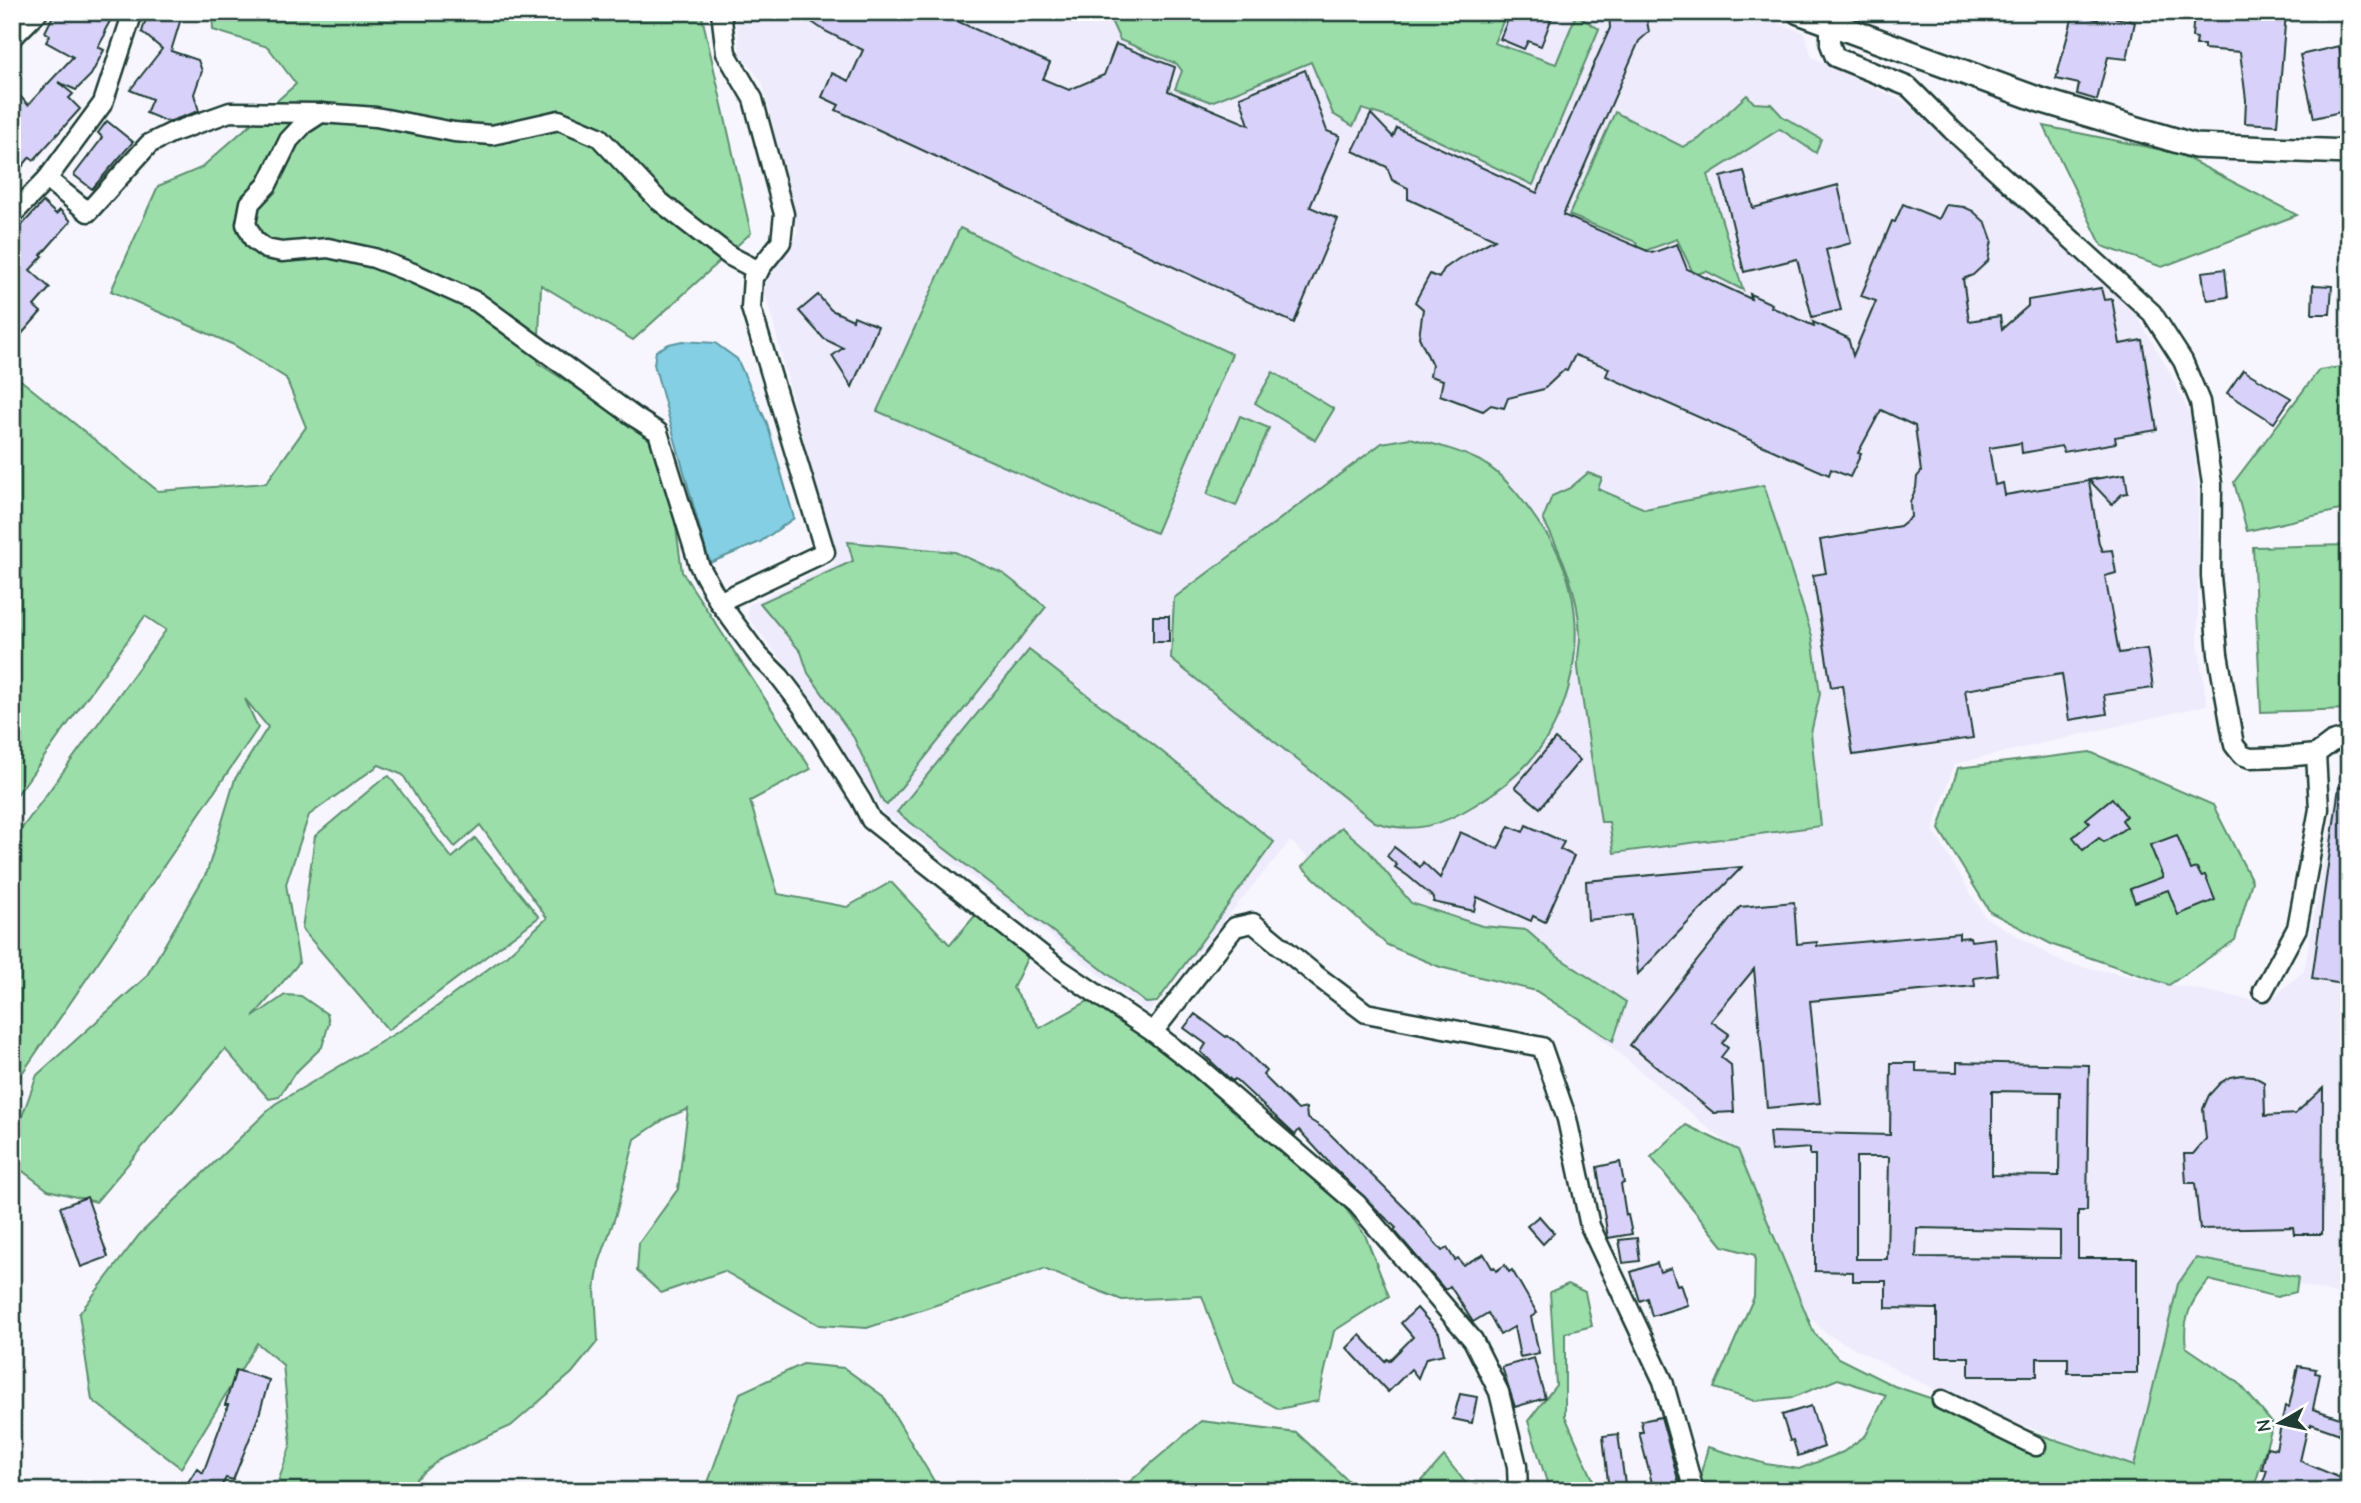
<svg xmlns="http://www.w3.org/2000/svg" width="2361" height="1503" font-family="'Comic Neue',sans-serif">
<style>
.built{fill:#eeebfc}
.green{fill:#9bdeaa;stroke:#5d8e6f;stroke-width:2}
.water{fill:#84cfe4;stroke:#5c959e;stroke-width:2}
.building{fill:#d8d1f9;stroke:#1f3d34;stroke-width:2;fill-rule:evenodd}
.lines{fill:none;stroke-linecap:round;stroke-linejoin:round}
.minor-casing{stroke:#1f3d34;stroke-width:23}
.tertiary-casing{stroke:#1f3d34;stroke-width:28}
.minor{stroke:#fff;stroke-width:18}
.tertiary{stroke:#fff;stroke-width:23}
</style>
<rect width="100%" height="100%" fill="#f7f6fe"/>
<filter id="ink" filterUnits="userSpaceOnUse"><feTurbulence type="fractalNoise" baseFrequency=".0143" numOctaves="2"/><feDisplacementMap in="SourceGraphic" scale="14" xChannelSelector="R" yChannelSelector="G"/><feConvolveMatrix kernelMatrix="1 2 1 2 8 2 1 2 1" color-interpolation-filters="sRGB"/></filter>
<g filter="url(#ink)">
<!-- built -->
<path class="built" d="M735 12H1743L1804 32 1812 57 1906 103 2112 288 2136 314 2172 376 2191 417 2198 486V643L2207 705 1954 764 1933 830 1985 917 2064 963 2267 1003 2304 971 2345 746H2349V1297L2201 1261 2134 1466 1955 1400 1827 1334 1786 1294 1736 1151 1534 982 1384 926 1290 841 1148 1013 1015 908 884 813 801 684 748 618V605L835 564 763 284 798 232 763 84 740 52Z"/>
<!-- green -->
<g class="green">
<path d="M212 12H701L751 233 633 340 541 285 538 363 653 437 672 498 682 572 811 769 750 801 778 894 847 907 891 882 950 945 979 911 1030 952 1013 988 1040 1028 1090 1000 1189 1053 1297 1142 1365 1235 1389 1296 1334 1331 1318 1401 1279 1409 1234 1384 1202 1296 1122 1300 1044 1269 867 1328 819 1325 724 1271 661 1293 637 1271 639 1243 678 1189 688 1109 666 1118 635 1139 616 1214 599 1263 595 1290 598 1341 572 1373 511 1426 442 1457 402 1491H275L291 1444 283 1365 257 1343 181 1468 92 1400 79 1314 139 1235 275 1104 420 1019 507 955 547 918 480 825 455 847 420 803 403 775 379 765 309 815 286 884 299 963 253 1017 285 995 301 996 327 1014 329 1023 322 1047 294 1074 279 1097 269 1099 225 1049 96 1202 48 1190 12 1163V1144L37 1075 146 977 207 872 235 779 268 727 245 699 258 728 12 1088V842L166 630 145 616 12 802V373L158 491 266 483 306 427 286 378 234 345 111 291 158 186 201 168 296 84 268 47 213 30Z"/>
<path d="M1107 12H1507L1494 43 1556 64 1576 15 1599 29 1533 185 1387 117 1362 109 1353 126 1333 114 1311 62 1211 102 1175 89 1182 71 1177 64 1120 40Z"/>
<path d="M1747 95 1754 103 1771 104 1782 116 1821 139 1816 153 1780 129 1708 175 1743 290 1706 271 1694 275 1677 239 1639 253 1636 242 1569 215 1615 112 1683 147 1699 139Z"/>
<path d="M2044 126 2177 153 2297 215 2162 267 2102 246Z"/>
<path d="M960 228 1232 354 1156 533 877 411Z"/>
<path d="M2349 366V508L2247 531 2234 482 2319 370Z"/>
<path d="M1273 372 1334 409 1315 440 1255 403Z"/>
<path d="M1240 416 1269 428 1236 506 1207 494Z"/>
<path d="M1410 438C1434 444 1458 450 1480 461 1504 474 1523 500 1538 522 1544 531 1551 540 1556 549 1590 617 1579 705 1529 762 1513 780 1495 793 1475 805 1443 825 1412 835 1375 822L1171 659 1174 598 1382 443Z"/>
<path d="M1588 473 1602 478 1598 489 1645 509 1764 485 1812 636 1820 694 1811 733 1821 826 1614 853 1609 822H1601C1594 771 1585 720 1578 668 1577 657 1580 647 1580 636 1579 594 1563 556 1543 519L1552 496 1570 488Z"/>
<path d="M848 542 955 552 1004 574 1046 607 887 805 883 802 854 738 808 673 801 652 760 603 853 561Z"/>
<path d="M2349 545V709L2261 712 2253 547Z"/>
<path d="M1029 650 1113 715 1134 729 1274 842 1157 1002 1146 1003 897 812Z"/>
<path d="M2090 752 2213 805 2252 881 2235 940 2169 985 2053 945 1990 912 1939 829 1958 768Z"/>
<path d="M389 776 452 858 475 838 539 917 388 1030 302 929 315 836 379 782Z"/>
<path d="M1341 827 1368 850 1411 903 1482 926 1526 930 1555 955 1626 1002 1613 1041 1536 991 1440 967 1387 945 1302 867Z"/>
<path d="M1686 1125 1738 1150 1814 1333 1838 1358 1894 1386 2134 1466 2178 1284 2196 1258 2298 1277 2296 1292 2277 1297 2209 1280C2191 1301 2182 1318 2186 1347L2239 1383 2273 1424 2253 1491H1696L1708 1447 1766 1464 1799 1469 1843 1452 1866 1435 1886 1395 1838 1379 1794 1397 1755 1401 1714 1388 1754 1297 1755 1255 1723 1246 1651 1157Z"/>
<path d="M1568 1284 1585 1292 1592 1326 1565 1333V1416L1598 1491 1549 1489 1528 1421 1556 1385 1550 1292Z"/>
<path d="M803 1364 844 1368 883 1396 940 1491H705L740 1393Z"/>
<path d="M1201 1421 1297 1433 1359 1491H1127L1122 1488Z"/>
<path d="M1444 1456 1472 1491H1413Z"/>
</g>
<!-- water -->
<path class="water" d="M682 341 715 343 737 359 767 423 794 518 760 542 712 562 708 558 654 364 656 351 669 344Z"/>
<!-- building -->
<g class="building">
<path d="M55 12H115L104 32 106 33 98 47 104 50 91 75 76 90 58 82 73 94 69 98 80 109 34 160 30 157 12 179V87L28 105 73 57 46 42 50 35 45 32Z"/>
<path d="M148 12H183L171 51 198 60 202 71 194 94 199 111 168 122 146 113 152 99 130 90 162 49 142 32Z"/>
<path d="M797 12H937L1050 63 1043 79 1069 90 1104 75 1116 44 1175 67 1168 91 1249 125 1240 97 1305 70 1327 131 1340 136 1310 207 1338 219 1294 323 836 110 839 105 822 97 832 73 849 81 863 50 825 31Z"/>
<path d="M1511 12H1554L1541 46 1528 41 1524 49 1500 39Z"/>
<path d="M1609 12H1651L1647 21 1649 32 1639 41 1563 215 1652 253 1677 244 1687 269 1751 299 1750 294 1772 304 1771 307 1814 326 1813 322 1848 338 1853 356 1876 301 1861 296 1892 221 1895 222 1903 204 1939 219 1946 205 1964 207 1973 211 1986 223 1992 240 1988 261 1973 275 1963 279 1969 321 2000 316 2002 329 2028 306V300L2101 288 2104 300 2112 299 2120 344 2142 340 2157 430 2115 437 2116 443 2064 452 2061 446 2022 453 2021 443 1989 448 1995 485 2003 483 2005 495 2089 481 2099 544 2102 551 2112 550 2116 573 2105 576 2119 653 2147 649 2153 688 2104 695 2107 714 2069 720 2062 674 1965 690 1973 738 1853 755 1842 685 1831 687 1813 575 1826 573 1820 540 1900 526 1911 517 1910 502 1916 488 1917 477 1921 472 1915 426 1881 410 1858 453 1861 454 1850 477 1831 469 1829 475 1606 376 1609 368 1575 355 1567 371 1564 370 1544 389 1508 398 1504 408 1491 405 1483 411 1440 395 1443 380 1430 376 1432 365 1419 337 1423 309 1415 302 1430 274 1439 278 1444 269 1458 259 1495 239 1408 199V188L1392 180 1387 167 1353 151 1371 114 1393 137 1397 128 1537 193 1610 28Z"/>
<path d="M2074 12 2098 20 2100 12H2118L2116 18 2135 22 2127 59 2108 57 2097 100 2077 94 2079 84 2056 79Z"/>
<path d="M2235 12H2286L2277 125 2245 123 2246 100 2240 52 2204 49V45H2196L2197 38 2192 37 2194 13 2235 16Z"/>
<path d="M2339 46 2344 69 2349 68V110L2314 118 2300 55Z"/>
<path d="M107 121 133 142 92 189 74 175 100 141 102 137 98 133Z"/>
<path d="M1744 171 1753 208 1838 185 1851 243 1826 250 1841 310 1812 317 1797 259 1744 272 1721 177Z"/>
<path d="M43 202 56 214 60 210 71 221 41 255 43 256 30 270 50 288 34 306 41 312 12 345V249L19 242 12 236Z"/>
<path d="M2225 269 2228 297 2208 300 2205 294 2202 272Z"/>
<path d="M2313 285 2332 286 2330 314H2312Z"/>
<path d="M818 295 831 310 853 320 854 316 878 326 852 387 832 356 843 348 824 339 799 311Z"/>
<path d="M2243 370 2291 398 2274 423 2227 393Z"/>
<path d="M2125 474 2128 493 2122 494 2112 504 2089 480Z"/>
<rect x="1153" y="616" width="16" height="26"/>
<path d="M1555 739 1580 760 1540 808 1515 787Z"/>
<path d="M2339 787 2349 788V985L2312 979Z"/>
<path d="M2112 798 2126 816 2122 820 2127 827 2104 842 2099 838 2083 850 2073 837 2090 823 2086 819Z"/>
<path d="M1526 825 1564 842 1560 849 1574 856 1545 922 1533 916 1531 921 1477 897 1474 911 1433 902 1434 898 1408 876 1395 867 1397 865 1387 856 1394 847 1420 867 1423 862 1440 878 1460 832 1498 849 1509 826 1523 832Z"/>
<path d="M2177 835 2191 870 2197 868 2201 876 2205 875 2215 900 2178 915 2168 890 2135 902 2130 889 2163 877 2150 845Z"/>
<path d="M1742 867 1638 974 1632 915 1588 920 1586 881Z"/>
<path d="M1794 902 1797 944 1817 942V946L1959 933V938L1970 937 1971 941 1995 938 1998 975 1974 978 1975 986 1810 1001 1820 1103 1767 1108 1754 969 1711 1021 1729 1034 1722 1043 1728 1048 1721 1057 1731 1065 1734 1112 1714 1113 1630 1045 1740 907Z"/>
<path d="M1195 1014 1226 1037 1227 1036 1237 1042 1266 1071 1263 1075 1298 1110 1306 1108 1307 1118 1326 1130 1410 1213 1442 1251 1447 1248 1455 1260 1458 1258 1463 1265 1484 1254 1492 1268 1494 1267 1496 1271 1505 1265 1509 1272 1512 1270 1537 1313 1531 1317 1539 1353 1520 1357 1514 1327 1500 1335 1488 1313 1473 1322 1450 1286 1445 1290 1394 1230 1396 1228 1334 1168 1299 1130 1295 1135 1235 1079 1232 1081 1201 1052 1206 1044 1184 1028Z"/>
<path d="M1957 1062 2089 1065 2087 1211H2078V1258H2137V1373H2068V1358H2037V1376H1969V1357H1937V1309L1886 1308V1281H1853V1272L1815 1271V1155H1810V1148L1771 1151 1769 1132 1890 1135 1891 1063H1916V1071L1957 1072ZM1992 1091 2060 1092 2059 1176 1992 1175ZM1856 1157H1889L1887 1259H1856ZM1917 1228 2060 1231V1258L1916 1257Z"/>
<path d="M2242 1075 2253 1076 2264 1082 2265 1116 2295 1114 2323 1088 2322 1234H2294L2293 1227 2200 1229 2195 1183H2186L2184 1154H2193L2206 1139 2203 1109 2209 1095 2220 1083 2230 1077Z"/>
<path d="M1620 1162 1624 1183 1621 1184 1626 1215H1628L1632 1234 1608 1238 1597 1167Z"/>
<path d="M87 1197 108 1257 81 1267 60 1207Z"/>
<path d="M1539 1216 1554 1233 1543 1244 1527 1226Z"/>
<path d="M1637 1238 1640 1261 1623 1263 1619 1240Z"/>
<path d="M1657 1263 1660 1272 1671 1268 1677 1285 1681 1284 1688 1305 1652 1316 1647 1298 1640 1301 1631 1272Z"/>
<path d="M1417 1308 1439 1333 1444 1354 1426 1358 1418 1378 1411 1369 1388 1392 1347 1348 1360 1335 1385 1361 1387 1359 1389 1361 1413 1337 1401 1323Z"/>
<path d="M1534 1358 1545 1398 1515 1407 1502 1367Z"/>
<path d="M2298 1366 2316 1369 2315 1373 2320 1374 2313 1409 2349 1421V1437L2311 1424V1426H2308L2300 1461 2343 1479 2338 1491H2260L2267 1470 2262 1469 2267 1447 2276 1449 2285 1406 2289 1407Z"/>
<path d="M236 1370 269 1380 259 1415 233 1480 226 1478 222 1485 230 1491H197L188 1482 197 1468 203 1473 228 1405H225Z"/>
<path d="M1460 1394 1477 1397 1472 1423 1453 1419Z"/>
<path d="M1811 1406 1824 1447 1798 1456 1793 1440 1790 1441 1782 1415Z"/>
<path d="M1661 1417 1670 1449 1681 1491H1654L1639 1432H1643L1641 1421Z"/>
<path d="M1618 1434 1626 1491H1609L1603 1436Z"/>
</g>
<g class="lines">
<defs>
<g id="minor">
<path d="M1830 22V44L1835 57 1909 87 1952 130 2152 313 2183 361 2200 402 2212 484 2211 576 2218 654 2234 745 2242 755 2250 758 2285 757 2316 754 2332 742 2349 737"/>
<path d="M12 38 38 12"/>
<path d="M47 179 88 212 149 144 171 133 230 112 321 113"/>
<path d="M12 215 47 179 103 103 133 12"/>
<path d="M759 271 730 256 658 200 599 137 559 120 492 135 454 132 376 117 321 113 304 124 289 140 267 185 250 203 246 224 254 240 266 249 282 252 328 248 374 258 413 273 477 302 636 418 658 432 699 565 719 602 758 655 780 677 802 706 861 800 871 820 1061 970 1153 1032 1197 1066 1357 1204 1473 1340 1499 1392 1517 1466 1518 1491"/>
<path d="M719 602 825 552 751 308 753 277 781 242 784 214 753 99 726 53 721 12"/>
<path d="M2263 991 2297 928 2319 809 2316 754"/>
<path d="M1153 1032 1235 927 1253 923 1317 976 1366 1013 1542 1047 1567 1119 1590 1226 1663 1381 1694 1491"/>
<path d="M1942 1400 2036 1446"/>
</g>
<path id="tertiary" d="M1799 12 2040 100 2195 146 2349 152"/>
</defs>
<!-- minor casing -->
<use href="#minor" class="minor-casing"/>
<!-- tertiary casing -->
<use href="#tertiary" class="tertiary-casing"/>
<!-- minor -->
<use href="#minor" class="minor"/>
<!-- tertiary -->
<use href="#tertiary" class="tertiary"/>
</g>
</g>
<!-- margin -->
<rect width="2361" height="1503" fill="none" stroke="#fff" stroke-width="42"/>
<rect x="21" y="21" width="2319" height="1461" fill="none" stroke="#1f3d34" stroke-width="2.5" filter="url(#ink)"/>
<!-- north arrow -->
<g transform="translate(2280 1423) rotate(261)" stroke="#ffffff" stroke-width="5" paint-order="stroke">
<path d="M0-5L12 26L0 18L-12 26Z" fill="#1f3d34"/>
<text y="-10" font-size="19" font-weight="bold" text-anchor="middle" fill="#1f3d34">N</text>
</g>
</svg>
